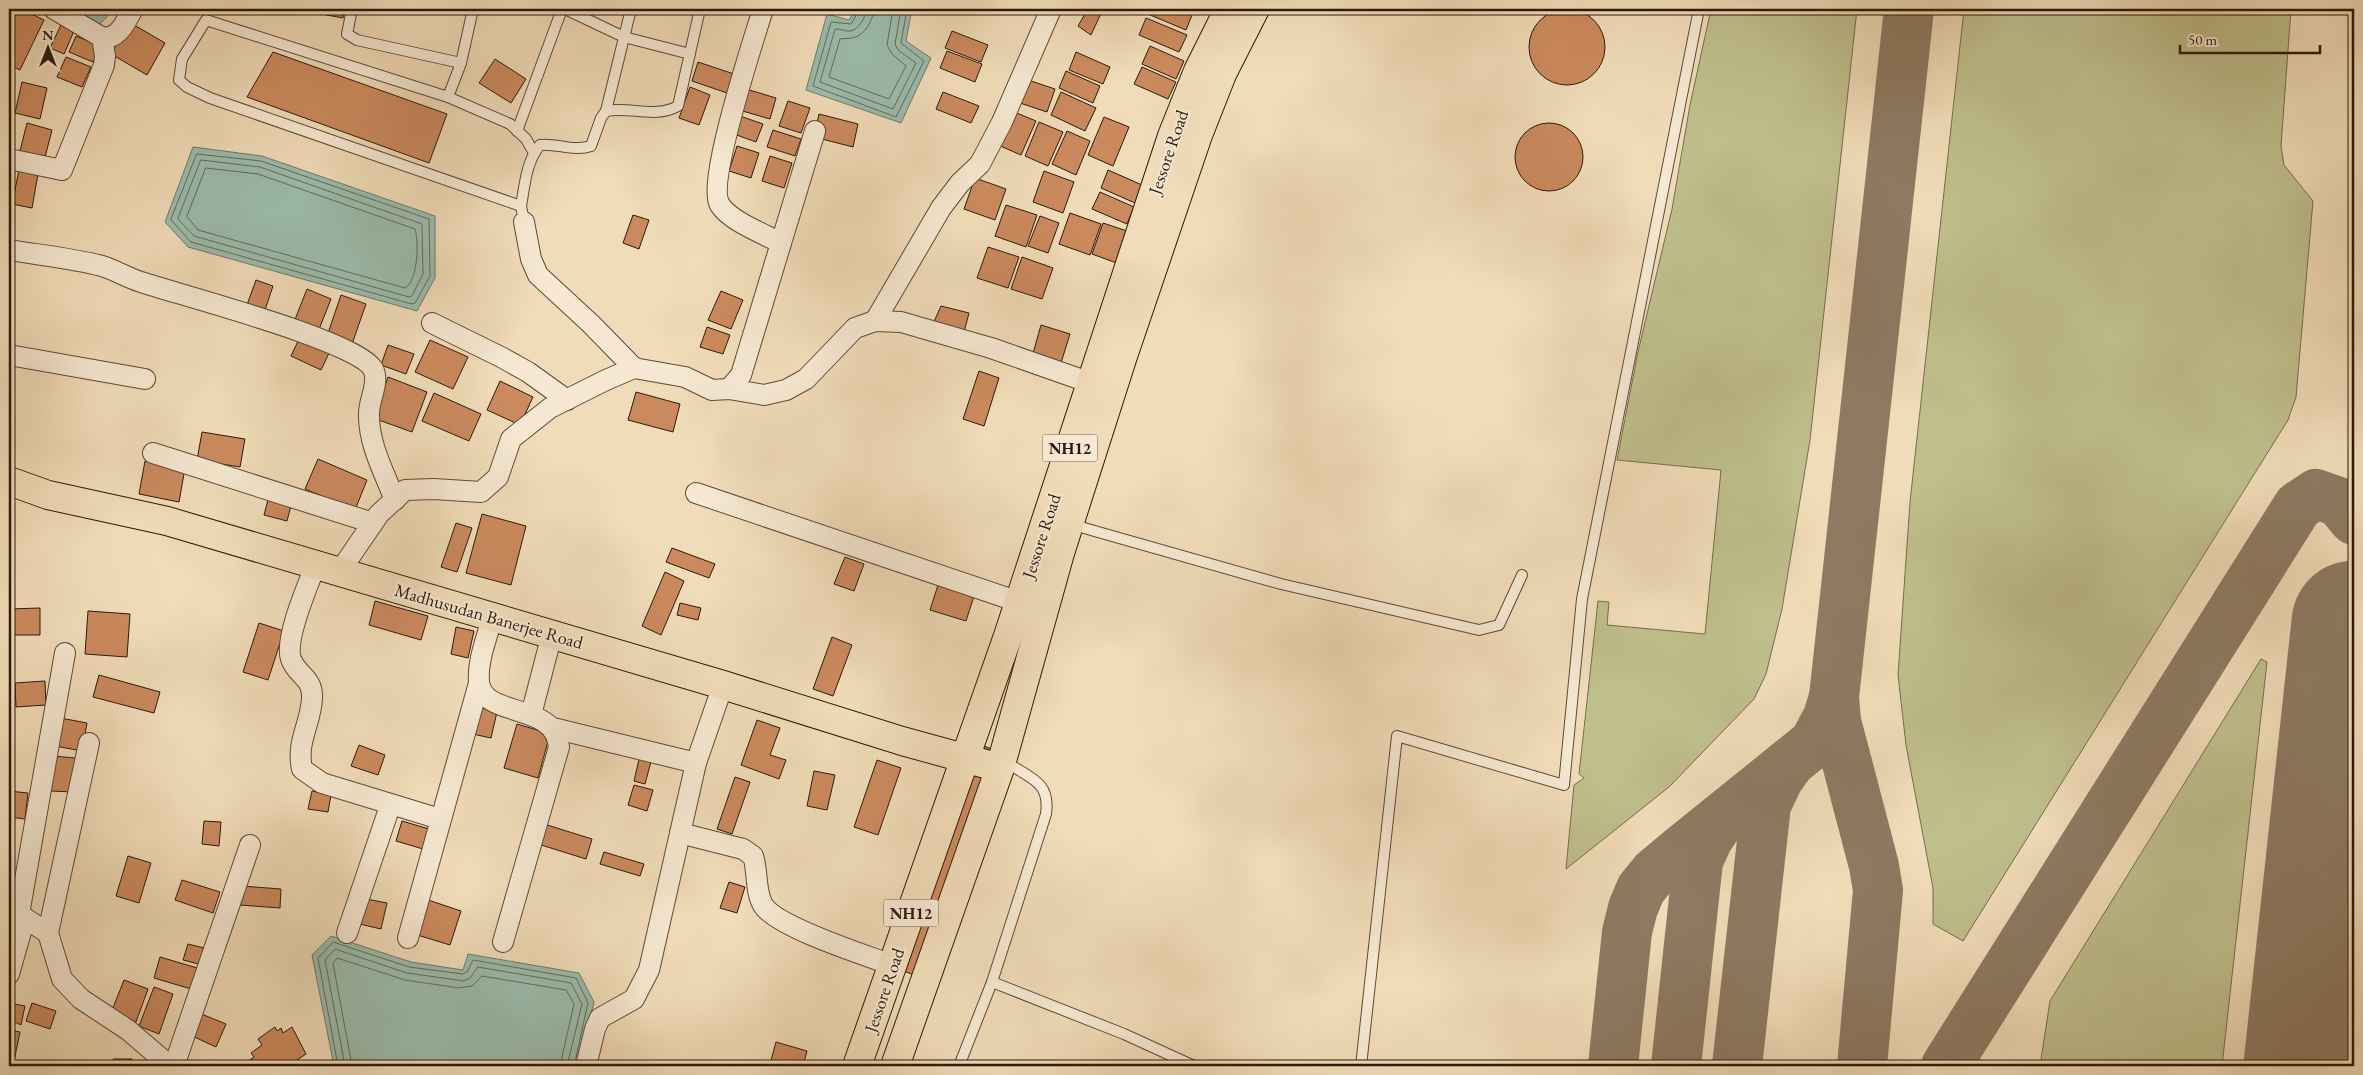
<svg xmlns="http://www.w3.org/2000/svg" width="2363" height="1075" font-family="'EB Garamond',serif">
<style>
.green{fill:#bfbf8c;stroke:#766c4c}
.water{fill:#9bbcac;stroke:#6f7b6c}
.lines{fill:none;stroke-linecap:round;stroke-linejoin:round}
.shore{stroke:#646a5c;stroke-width:1}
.taxiway{stroke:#8e7a62;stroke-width:50}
.runway{stroke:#8e7a62;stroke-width:125}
.building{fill:#cb8a5e;stroke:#2c190b}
.lane-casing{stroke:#5d4a36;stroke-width:12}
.street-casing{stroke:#5d4a36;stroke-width:22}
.primary-casing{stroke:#2c190b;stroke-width:30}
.highway-casing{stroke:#2c190b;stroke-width:30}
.lane{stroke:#f6e8d2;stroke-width:10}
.street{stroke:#f6e8d2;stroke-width:20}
.primary{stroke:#f1dcb9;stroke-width:28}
.highway{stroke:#f1dcb9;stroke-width:28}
.labels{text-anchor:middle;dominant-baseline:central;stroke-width:4;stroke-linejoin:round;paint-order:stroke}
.shield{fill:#f6e8d2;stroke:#695747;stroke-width:1}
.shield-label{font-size:16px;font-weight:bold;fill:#2c190b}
.street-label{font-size:18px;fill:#2c190b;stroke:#f6e8d2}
</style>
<rect width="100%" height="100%" fill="#f1dcb9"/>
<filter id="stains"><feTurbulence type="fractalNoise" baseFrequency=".004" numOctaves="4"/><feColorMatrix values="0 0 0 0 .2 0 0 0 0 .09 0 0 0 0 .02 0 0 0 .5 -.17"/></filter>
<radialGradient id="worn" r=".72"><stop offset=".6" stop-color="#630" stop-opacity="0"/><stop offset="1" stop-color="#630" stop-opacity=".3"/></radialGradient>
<!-- green -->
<g class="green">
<path d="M1711 9H1857L1810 440 1782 609 1766 674 1754 699 1669 787 1566 869 1574 785 1584 778 1579 774 1598 601 1609 602 1607 625 1705 634 1721 470 1617 460 1638 352 1672 209 1690 105Z"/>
<path d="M1964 9H2291L2281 146 2284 165 2313 201 2296 397 2288 420 1963 941 1933 924V888L1906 745 1898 675 1910 502Z"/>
<path d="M2261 659 2267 662 2222 1066H2040L2050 1001Z"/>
</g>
<!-- water -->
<g class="water">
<path d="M64 9H114L99 25Z"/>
<path d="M856 9H912L906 41 931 58 901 123 806 90 827 14 849 20Z"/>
<path d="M193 147 262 156 435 216V278L417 311 188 247 165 222Z"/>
<path d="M331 936 411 962 463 970 468 954 579 973 594 1002 578 1066H334L312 955Z"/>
</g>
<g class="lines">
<!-- shore -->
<g class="shore">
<path d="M860 9 851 24 831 22 813 86 896 117 924 61 901 43 907 9"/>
<path d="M866 9C866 17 859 29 851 31 845 32 840 28 835 29L820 82 893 109 916 63 898 50 895 44 901 9"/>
<path d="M874 9C873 20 865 36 852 38 848 39 844 38 840 39L829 77 889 99 906 66 892 54 887 45 893 9"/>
<path d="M197 154 261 161 429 219 430 276 415 303 412 304 191 242 171 220Z"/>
<path d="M201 160 260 167 422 224 423 274 412 296 409 297 194 236 178 219Z"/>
<path d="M206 168 258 174 415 229C419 242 418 281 405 288L198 230 187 217Z"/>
<path d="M338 1066 318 958 333 942 409 967 463 974 467 972 473 960 576 978 588 1003 574 1066"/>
<path d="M345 1066 325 960 335 949 407 973 464 981 470 978 478 967 571 983 582 1004 567 1066"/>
<path d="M352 1066 333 963 337 958 405 980 459 988 472 986 482 976 566 990 574 1004 560 1066"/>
</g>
<!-- taxiway -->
<g class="taxiway">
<path d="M1613 1066 1627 932 1633 908 1641 889 1654 873 1679 852 1814 743 1828 717 1834 697"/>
<path d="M1676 1066 1698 861 1708 839 1720 821"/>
<path d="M1737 1066 1766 805 1779 778 1787 767"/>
<path d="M1862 1066 1878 890 1874 866 1836 721 1834 697 1909 9"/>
<path d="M1946 1066 2298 506 2316 494 2339 502 2354 520"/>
</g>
<!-- runway -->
<path class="runway" d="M2306 1066 2354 623"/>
</g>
<!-- building -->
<g class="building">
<path d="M9 9H21L44 20 20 70 9 65Z"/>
<path d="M305 9H345L343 18 305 11Z"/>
<path d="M1088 9H1103L1091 35 1078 26Z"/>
<path d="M1136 9H1192L1194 10 1186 30Z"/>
<circle cx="1567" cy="47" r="38"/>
<path d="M1146 18 1187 35 1179 52 1139 35Z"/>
<path d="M129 22 165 43 147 75 111 54Z"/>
<path d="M61 25 74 31 64 54 50 48Z"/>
<path d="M952 31 988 45 981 62 945 48Z"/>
<path d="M76 36 100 46 93 62 69 52Z"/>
<path d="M1150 46 1184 61 1176 79 1142 64Z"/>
<path d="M947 51 982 64 975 82 940 68Z"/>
<path d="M273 52 447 114 429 163 247 97Z"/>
<path d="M1076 52 1110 67 1103 84 1069 70Z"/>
<path d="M66 57 91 67 82 87 57 77Z"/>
<path d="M495 59 526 79 511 103 479 83Z"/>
<path d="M698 62 740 76 733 95 692 81Z"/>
<path d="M1142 67 1176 82 1168 99 1134 84Z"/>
<path d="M1066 71 1100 86 1093 103 1059 88Z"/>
<path d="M9 78 15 79 9 116Z"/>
<path d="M1028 80 1055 89 1047 112 1020 103Z"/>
<path d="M22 82 47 88 40 119 15 113Z"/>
<path d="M690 87 710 95 699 125 679 118Z"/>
<path d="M746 89 776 98 770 119 739 110Z"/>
<path d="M943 92 979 106 971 123 936 109Z"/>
<path d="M1061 92 1096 108 1085 131 1051 115Z"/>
<path d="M788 101 810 108 801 133 779 126Z"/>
<path d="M1012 111 1036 121 1021 155 998 145Z"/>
<path d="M819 114 858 124 853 147 814 137Z"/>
<path d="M740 116 763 124 756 142 734 134Z"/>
<path d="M1104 117 1129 127 1113 166 1088 155Z"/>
<path d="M1039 122 1063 132 1048 166 1025 156Z"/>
<circle cx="1549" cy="157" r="34"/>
<path d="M27 123 52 130 43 165 18 159Z"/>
<path d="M773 130 801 139 795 156 767 147Z"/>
<path d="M1067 131 1090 141 1076 175 1052 164Z"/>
<path d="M737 146 759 153 751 178 729 171Z"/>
<path d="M770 156 792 163 784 188 762 181Z"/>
<path d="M19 170 38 174 32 208 12 204Z"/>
<path d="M1108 170 1142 185 1135 203 1101 188Z"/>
<path d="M1044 171 1074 182 1063 213 1033 202Z"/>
<path d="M975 178 1006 189 995 220 964 209Z"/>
<path d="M1100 192 1134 207 1127 224 1092 209Z"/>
<path d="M1006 205 1037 215 1026 247 995 236Z"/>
<path d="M1070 213 1101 224 1090 255 1059 244Z"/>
<path d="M633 215 649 220 639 249 623 243Z"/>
<path d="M1040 216 1059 223 1048 253 1028 246Z"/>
<path d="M1103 223 1133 233 1122 265 1092 254Z"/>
<path d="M988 247 1019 257 1008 288 977 278Z"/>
<path d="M1022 257 1053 268 1042 299 1011 289Z"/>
<path d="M256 280 273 286 262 319 244 313Z"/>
<path d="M307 289 331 299 318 332 294 322Z"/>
<path d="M721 291 743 300 731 329 708 320Z"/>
<path d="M341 295 366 304 352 344 327 336Z"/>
<path d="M941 306 969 313 963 336 932 326Z"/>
<path d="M1041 325 1070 334 1060 366 1032 357Z"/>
<path d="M707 327 730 335 723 354 700 347Z"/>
<path d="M299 339 329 353 321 370 291 356Z"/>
<path d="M430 340 468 357 453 389 415 372Z"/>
<path d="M388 345 414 354 406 374 381 365Z"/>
<path d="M979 371 999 378 984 426 963 419Z"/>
<path d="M388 377 427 392 412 432 373 418Z"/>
<path d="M500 381 533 397 520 425 487 410Z"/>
<path d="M636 392 680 404 673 432 628 420Z"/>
<path d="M434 393 481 414 469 441 422 421Z"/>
<path d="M202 432 245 439 240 467 197 460Z"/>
<path d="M318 459 367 480 355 510 305 489Z"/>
<path d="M145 461 185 468 179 502 139 494Z"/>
<path d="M269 496 292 502 287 521 264 515Z"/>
<path d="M482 514 526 526 511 585 466 573Z"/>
<path d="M456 523 472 528 457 572 441 567Z"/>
<path d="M672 548 715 564 709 578 666 562Z"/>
<path d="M845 557 864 564 854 591 834 584Z"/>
<path d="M665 572 684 581 661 635 642 626Z"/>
<path d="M938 585 974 596 966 621 930 610Z"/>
<path d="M375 601 428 616 421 640 369 625Z"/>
<path d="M680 603 701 608 698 620 677 615Z"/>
<path d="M40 608V635H9V609Z"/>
<path d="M88 611 130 614 127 657 85 654Z"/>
<path d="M259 623 284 631 268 680 243 672Z"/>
<path d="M456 627 474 631 468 658 451 654Z"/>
<path d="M832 637 852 645 833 696 813 689Z"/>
<path d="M99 675 160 692 154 713 93 697Z"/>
<path d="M45 681 46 705 16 707 15 683Z"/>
<path d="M474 706 497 712 491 738 468 733Z"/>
<path d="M55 717 87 723 82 751 50 745Z"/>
<path d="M757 720 780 728 770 755 786 760 779 779 741 765Z"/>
<path d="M517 724 550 734 538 778 504 768Z"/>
<path d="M976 743 997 751 920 977 895 968Z"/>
<path d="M359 745 385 755 378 775 351 766Z"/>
<path d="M640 755 652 758 645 784 634 781Z"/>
<path d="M52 756 76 758 74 792 50 791Z"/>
<path d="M877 760 901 768 878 835 854 827Z"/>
<path d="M814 771 835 775 827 810 807 806Z"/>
<path d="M735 777 750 782 732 834 717 829Z"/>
<path d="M634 785 653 790 647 811 628 805Z"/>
<path d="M9 791 28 793 25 819 9 817Z"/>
<path d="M312 791 331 795 328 812 308 809Z"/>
<path d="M204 821 221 822 219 846 202 844Z"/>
<path d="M402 821 429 829 423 849 396 841Z"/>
<path d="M544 824 592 839 586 859 538 844Z"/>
<path d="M604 852 644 864 640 876 600 864Z"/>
<path d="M128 856 151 863 139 903 116 896Z"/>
<path d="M182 880 220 892 213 913 175 900Z"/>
<path d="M729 882 745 887 737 913 720 908Z"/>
<path d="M241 886 281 889 280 908 240 905Z"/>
<path d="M361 898 387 903 381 929 355 923Z"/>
<path d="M425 899 461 911 450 945 414 934Z"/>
<path d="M188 944 208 949 203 965 183 960Z"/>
<path d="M160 957 204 970 198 991 154 978Z"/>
<path d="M124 980 148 989 136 1022 111 1013Z"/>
<path d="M154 987 173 994 159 1034 139 1026Z"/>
<path d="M9 1003 25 1006 21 1025 9 1019Z"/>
<path d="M32 1003 56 1011 50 1029 26 1021Z"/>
<path d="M199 1013 226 1024 216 1047 190 1035Z"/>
<path d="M275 1027 277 1031 281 1028 283 1033 292 1027 306 1054 288 1066H250L247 1062 254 1057 251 1053 262 1045 258 1039Z"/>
<path d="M9 1030 20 1032 13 1066H9Z"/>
<path d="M776 1042 807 1051 803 1066 770 1064Z"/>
<path d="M113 1059H132V1066H114Z"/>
</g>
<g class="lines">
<defs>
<g id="lane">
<path d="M352 9 347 34 357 40 461 63 448 97"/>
<path d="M565 9 624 37 690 54"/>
<path d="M461 63 473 9"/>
<path d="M606 111 631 9"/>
<path d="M517 131 562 9"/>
<path d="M521 206C525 184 526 162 540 145 557 143 574 152 591 146L601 118 606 111C630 106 655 119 678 106L700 9"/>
<path d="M524 222 521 206 210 98 187 87 179 80 182 59 206 20 448 97 510 124 526 139 534 153"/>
<path d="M1070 524 1281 584 1479 630 1499 625 1522 575"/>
<path d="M992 982 1124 1034 1194 1066"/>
<path d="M959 1066 992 982 1046 814C1050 785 1035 780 1014 767L1003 768"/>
<path d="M1361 1066 1397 736 1564 785 1582 599 1699 9"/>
</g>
<g id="street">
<path d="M54 9 103 38C120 38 125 22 133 9"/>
<path d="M763 9C754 39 706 183 720 205 730 221 764 234 781 243"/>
<path d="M9 159 62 170 104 65 105 56 102 37"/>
<path d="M524 222 531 259 538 275 591 324 634 368"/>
<path d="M9 250C39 255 72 258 102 266 115 270 128 278 141 282 180 295 358 341 373 369 380 382 369 399 369 413 368 443 384 472 395 500"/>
<path d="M875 321 941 208 960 183 980 164 1002 122 1051 9"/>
<path d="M432 323 501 357 528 372 567 400"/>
<path d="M9 355 145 379"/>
<path d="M729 389 741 375 815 131"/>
<path d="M153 453 373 523"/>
<path d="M696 493 1019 602"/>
<path d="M316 564C308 585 284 639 291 659 297 676 313 677 312 698 311 724 296 741 302 769L322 783 440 819"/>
<path d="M340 571 379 514 405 490 434 489 481 492 498 477 511 439 550 408 606 380 634 368 685 377 712 390 729 389 764 395 786 390 806 379 855 328 875 321 901 322 991 348 1091 383"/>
<path d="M492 618C487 638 477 661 479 682 483 719 555 701 559 747L503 942"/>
<path d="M531 715 552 634"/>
<path d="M553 728 696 763"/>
<path d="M680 833 743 849 753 856C758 870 755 892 763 905 776 927 865 955 892 965"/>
<path d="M9 908 48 933 62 979 81 999 128 1030 170 1066"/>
<path d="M19 914 65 653"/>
<path d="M48 933 89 743"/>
<path d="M347 933 390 806"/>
<path d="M408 938 479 683"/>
<path d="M9 974 25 918"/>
<path d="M174 1066 250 845"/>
<path d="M586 1066 595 1029 600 1018 634 999 649 970 696 763 723 685"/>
</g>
<path id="primary" d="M9 481 48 495 167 521 723 685 902 741 1000 768"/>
<g id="highway">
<path d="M857 1066 1008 636 1172 136 1198 71 1229 9"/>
<path d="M895 1066 1000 768 1060 553 1122 359 1198 135 1222 74 1255 9"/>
</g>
</defs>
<!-- lane casing -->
<use href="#lane" class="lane-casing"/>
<!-- street casing -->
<use href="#street" class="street-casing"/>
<!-- primary casing -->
<use href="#primary" class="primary-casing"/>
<!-- highway casing -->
<use href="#highway" class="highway-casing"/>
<!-- lane -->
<use href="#lane" class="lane"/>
<!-- street -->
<use href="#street" class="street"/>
<!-- primary -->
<use href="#primary" class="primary"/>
<!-- highway -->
<use href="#highway" class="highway"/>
</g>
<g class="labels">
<!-- shield labels -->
<g class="shield">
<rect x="1042.5" y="434.5" width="55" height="27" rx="4"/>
<rect x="883.5" y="899.5" width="55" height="27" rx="4"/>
</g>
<g class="shield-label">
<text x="1070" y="448">NH12</text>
<text x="911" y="913">NH12</text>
</g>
<!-- street labels -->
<g class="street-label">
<text transform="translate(1168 152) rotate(-71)">Jessore Road</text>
<text transform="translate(1041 536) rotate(-72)">Jessore Road</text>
<text transform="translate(489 616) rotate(16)">Madhusudan Banerjee Road</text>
<text transform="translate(884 990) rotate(-71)">Jessore Road</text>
</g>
</g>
<!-- margin -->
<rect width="2363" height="1075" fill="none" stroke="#f1dcb9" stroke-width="30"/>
<rect x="10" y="10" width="2343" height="1055" fill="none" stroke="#2c190b" stroke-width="2.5"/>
<rect x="15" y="15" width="2333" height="1045" fill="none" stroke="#2c190b"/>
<!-- north arrow -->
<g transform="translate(48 48)" stroke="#f6e8d2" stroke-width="4" paint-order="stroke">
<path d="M0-4L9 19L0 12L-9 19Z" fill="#2c190b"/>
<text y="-8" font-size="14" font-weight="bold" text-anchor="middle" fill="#2c190b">N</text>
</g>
<!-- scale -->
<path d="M2180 45v8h140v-8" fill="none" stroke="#2c190b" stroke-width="2.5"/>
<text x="2188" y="45" font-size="15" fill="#2c190b" stroke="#f6e8d2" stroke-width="4" paint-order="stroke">50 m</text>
<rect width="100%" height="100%" filter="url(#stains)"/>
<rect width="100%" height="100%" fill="url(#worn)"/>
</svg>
